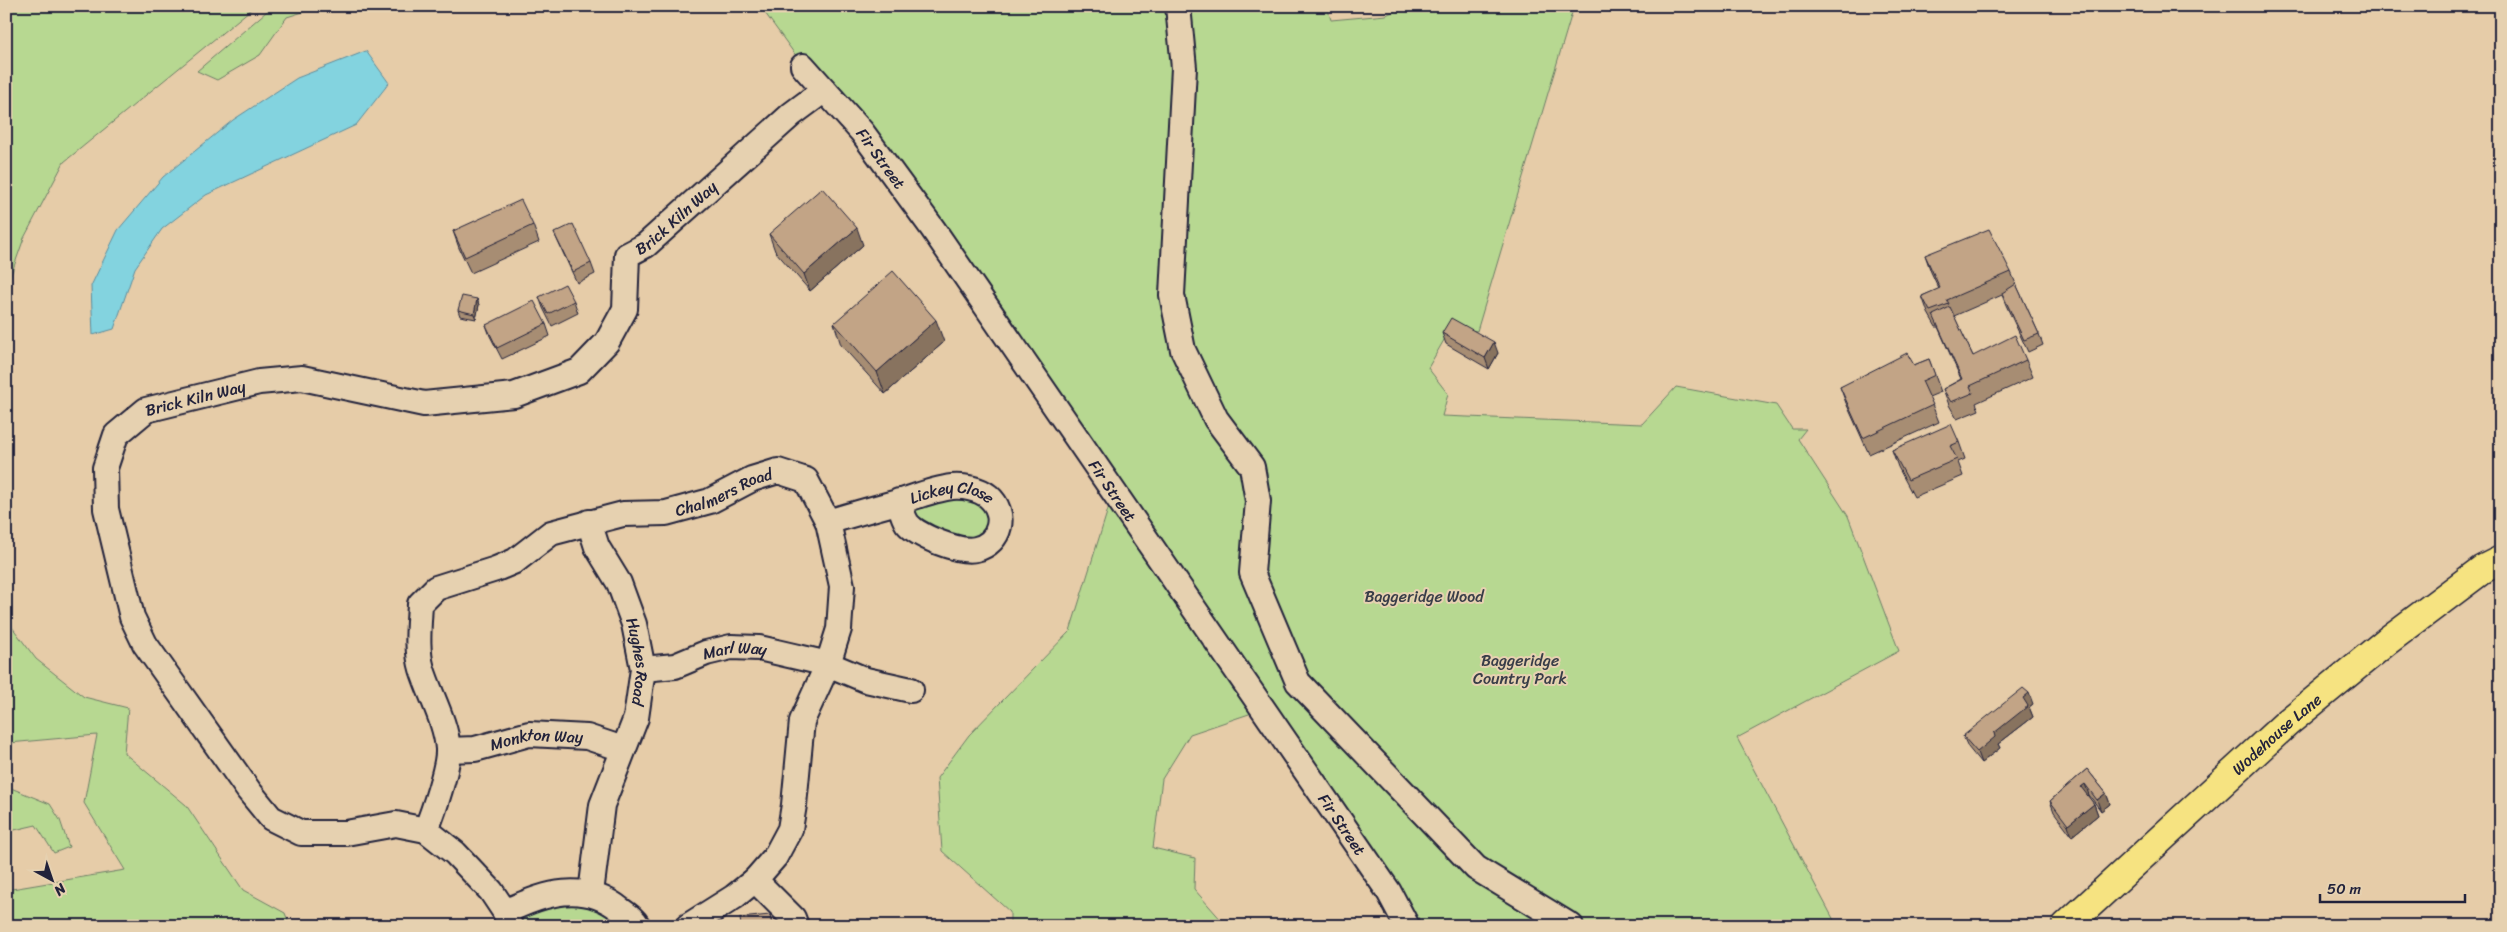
<svg xmlns="http://www.w3.org/2000/svg" width="2507" height="932" font-family="Sriracha,sans-serif">
<style>
.green{fill:#b7d891;stroke:#6c7d66}
.water{fill:#83d3df;stroke:#5c8c9d}
.lines{fill:none;stroke-linecap:round;stroke-linejoin:round}
.minor-casing{stroke:#22223b;stroke-width:28}
.major-casing{stroke:#22223b;stroke-width:31}
.minor{stroke:#e6d1b0;stroke-width:24}
.major{stroke:#f6e381;stroke-width:28}
.wall{fill:#a78d73;stroke:#22223b}
.shaded-wall{fill:#88735e;stroke:#22223b}
.building{fill:#c2a486;stroke:#22223b}
.labels{text-anchor:middle;dominant-baseline:central;stroke-width:4;stroke-linejoin:round;paint-order:stroke}
.street-label{font-size:16px;fill:#22223b;stroke:#e6d1b0}
.park-label{font-size:16px;fill:#383d48;stroke:#e6d1b0}
</style>
<rect width="100%" height="100%" fill="#e6cca8"/>
<filter id="ink" filterUnits="userSpaceOnUse"><feTurbulence type="fractalNoise" baseFrequency=".02" numOctaves="2"/><feDisplacementMap in="SourceGraphic" scale="10" xChannelSelector="R" yChannelSelector="G"/><feConvolveMatrix kernelMatrix="1 2 1 2 8 2 1 2 1" color-interpolation-filters="sRGB"/></filter>
<g filter="url(#ink)">
<!-- green -->
<g class="green">
<path d="M6 6H255L64 162 24 238 6 289Z"/>
<path d="M273 6H322L287 17 260 55 217 80 197 71Z"/>
<path d="M760 6H1327L1331 20 1386 15 1405 6H1574L1477 331 1452 326 1428 368 1448 394 1442 416 1642 424 1676 387 1776 405 1792 429H1806L1798 439 1848 516 1899 651 1737 738 1837 926H1417L1396 885Z"/>
<path d="M949 496C957 497 969 498 976 501 996 511 987 534 972 542L920 527 913 515 917 507Z"/>
<path d="M1109 506 1251 700 1252 713 1190 734 1162 779 1153 848 1195 858 1194 889 1223 922 1219 926H1010V912L942 851 937 778 969 735 1070 631Z"/>
<path d="M6 619 36 659 84 697 128 708 124 753 186 805 243 890 285 913 290 926H6V890L125 870 84 803 97 735 9 743 6 763Z"/>
<path d="M6 786 50 804 60 820 69 847 54 853 36 825 6 832Z"/>
<path d="M566 902C587 906 608 911 624 926H521L522 917 534 908Z"/>
</g>
<!-- water -->
<path class="water" d="M366 51 389 83 356 125 206 195 162 229 135 268 114 329 93 335 91 286 118 230 163 177 233 120 297 78Z"/>
<g class="lines">
<defs>
<g id="minor">
<path d="M1178 6 1184 68 1172 295 1183 350 1216 419 1252 467 1258 501 1252 573 1298 682 1476 868 1571 926"/>
<path id="s1" d="M803 66 862 132 933 229 1389 892 1407 926"/>
<path id="s2" d="M589 522 597 547 619 583 634 624 643 669 636 718 602 805 591 893"/>
<path id="s3" d="M828 522C853 514 879 507 905 500 920 495 936 489 952 487 964 486 979 489 988 496 1008 513 1001 543 976 549 959 553 917 536 907 523 903 517 901 508 899 501"/>
<path id="s4" d="M643 669 675 666 706 653 731 647 759 648 828 664 866 680 911 690"/>
<path id="s5" d="M448 750 475 749 529 734 587 737 623 749"/>
<path id="s6" d="M426 830C433 813 449 766 448 749 446 722 430 695 422 669 416 649 419 625 420 604L436 588 496 569 515 561 551 533 623 514 666 513 710 501 752 479 778 471 806 480 828 522 842 586 839 629 828 664 802 721 794 805 790 829 775 857 755 880 734 897 688 926"/>
<path d="M755 880 793 918 796 926"/>
<path d="M505 912C544 893 584 880 621 910 628 915 634 919 638 926"/>
<path id="s7" d="M510 926 505 912 491 891 455 853 426 830 396 824 346 833H301L271 818 249 791 145 644 132 617 106 509 105 468 116 435 146 410 259 382 302 378 424 404 514 395 579 371 607 342 625 309 627 255 646 245 792 114 823 91"/>
</g>
<g id="major">
<path id="s8" d="M2066 926 2287 723 2387 641 2483 569 2501 560"/>
</g>
</defs>
<!-- minor casing -->
<use href="#minor" class="minor-casing"/>
<!-- major casing -->
<use href="#major" class="major-casing"/>
<!-- minor -->
<use href="#minor" class="minor"/>
<!-- major -->
<use href="#major" class="major"/>
</g>
<!-- wall -->
<g class="wall">
<path d="M533 225 539 242 471 273 459 248 453 231Z"/>
<path d="M554 233 591 263 595 274 577 283 559 244Z"/>
<path d="M769 234 863 245 810 291 775 251Z"/>
<path d="M1925 255 2011 272 2016 284 2039 334 2043 345 2028 352 2006 305 2002 295 1954 316 1973 356 2026 360 2033 377 1976 403 1979 410 1957 419 1949 405 1943 389 1961 379 1938 327H1936L1928 313 1922 296 1939 289 1931 272Z"/>
<path d="M539 297 574 301 578 313 552 326 543 308Z"/>
<path d="M477 299 479 305 476 319 460 316 458 310Z"/>
<path d="M834 323 944 342 885 394 841 345Z"/>
<path d="M546 324 550 336 502 359 490 336 486 325Z"/>
<path d="M1442 333 1498 353 1489 369 1446 344Z"/>
<path d="M1929 359 1941 392 1929 397 1939 422 1869 454 1846 403 1840 387 1914 365Z"/>
<path d="M1959 442 1965 459 1958 462 1963 476 1914 497 1898 467 1892 450Z"/>
<path d="M2033 704 2029 707 2033 717 1998 744 2000 748 1981 763 1968 747 1963 736Z"/>
<path d="M2087 769 2106 793 2110 804 2101 811 2089 795 2088 796 2094 804 2098 815 2072 836 2054 812 2050 801Z"/>
</g>
<!-- shaded-wall -->
<g class="shaded-wall">
<path d="M857 228 863 245 810 291 804 274Z"/>
<path d="M477 299 479 305 476 319 474 314Z"/>
<path d="M936 320 944 342 885 394 877 372Z"/>
<path d="M1494 342 1498 353 1489 369 1485 358Z"/>
<path d="M2029 693 2033 704 2029 707 2033 717 1998 744 2000 748 1981 763 1977 752 1994 733 2023 698Z"/>
<path d="M2085 784 2089 795 2085 798 2081 787Z"/>
<path d="M2106 793 2110 804 2101 811 2097 800Z"/>
<path d="M2094 804 2098 815 2072 836 2068 825Z"/>
<path d="M770 915 774 926H772Z"/>
</g>
<!-- building -->
<g class="building">
<path d="M822 188 857 228 804 274 769 234Z"/>
<path d="M521 200 533 225 465 257 453 231Z"/>
<path d="M573 224 591 263 573 272 554 233Z"/>
<path d="M1989 229 2011 272 1947 300 1949 304 1930 311 1922 296 1940 288 1925 255Z"/>
<path d="M893 271 936 320 877 372 834 323Z"/>
<path d="M565 284 574 301 548 314 539 297Z"/>
<path d="M2016 284 2039 334 2024 340 2002 293Z"/>
<path d="M462 296 477 299 474 314 458 310Z"/>
<path d="M534 301 546 324 497 348 486 325Z"/>
<path d="M1950 307 1973 356 2015 335 2026 360 1970 386 1973 393 1951 402 1943 389 1962 379 1933 315Z"/>
<path d="M1451 318 1494 342 1485 358 1442 333Z"/>
<path d="M1907 353 1914 365 1929 359 1935 375 1922 381 1933 405 1863 438 1840 387Z"/>
<path d="M1951 424 1959 442 1950 446 1957 459 1908 480 1892 450Z"/>
<path d="M2023 688 2029 693 2023 698 2028 706 1994 733 1995 737 1977 752 1963 736Z"/>
<path d="M2087 769 2106 793 2097 800 2085 784 2081 787 2094 804 2068 825 2050 801Z"/>
<path d="M770 915 772 926H741L740 918Z"/>
</g>
</g>
<g class="labels">
<!-- street labels -->
<g class="street-label">
<text stroke="none"><textPath href="#s1" startOffset="121">Fir Street</textPath></text>
<text stroke="none"><textPath href="#s7" startOffset="1398">Brick Kiln Way</textPath></text>
<text stroke="none"><textPath href="#s7" startOffset="811">Brick Kiln Way</textPath></text>
<text stroke="none"><textPath href="#s1" startOffset="526">Fir Street</textPath></text>
<text stroke="none"><textPath href="#s6" startOffset="565">Chalmers Road</textPath></text>
<text stroke="none"><textPath href="#s3" startOffset="129">Lickey Close</textPath></text>
<text stroke="none"><textPath href="#s4" startOffset="95">Marl Way</textPath></text>
<text stroke="none"><textPath href="#s2" startOffset="150">Hughes Road</textPath></text>
<text stroke="none"><textPath href="#s8" startOffset="285">Wodehouse Lane</textPath></text>
<text stroke="none"><textPath href="#s5" startOffset="90">Monkton Way</textPath></text>
<text stroke="none"><textPath href="#s1" startOffset="931">Fir Street</textPath></text>
</g>
<!-- park labels -->
<g class="park-label">
<text x="1424" y="596">Baggeridge Wood</text>
<text x="1520" y="660">Baggeridge<tspan x="1520" dy="18">Country Park</tspan></text>
</g>
</g>
<!-- margin -->
<rect width="2507" height="932" fill="none" stroke="#e6d1b0" stroke-width="25"/>
<rect x="12" y="12" width="2482" height="907" fill="none" stroke="#22223b" stroke-width="2" filter="url(#ink)"/>
<!-- north arrow -->
<g transform="translate(52 880) rotate(140)" stroke="#e6d1b0" stroke-width="4" paint-order="stroke">
<path d="M0-4L9 19L0 12L-9 19Z" fill="#22223b"/>
<text y="-8" font-size="14" font-weight="bold" text-anchor="middle" fill="#22223b">N</text>
</g>
<!-- scale -->
<path d="M2320 894v8h145v-8" fill="none" stroke="#22223b" stroke-width="2.5"/>
<text x="2327" y="894" font-size="15" fill="#22223b" stroke="#e6d1b0" stroke-width="4" paint-order="stroke">50 m</text>
</svg>
